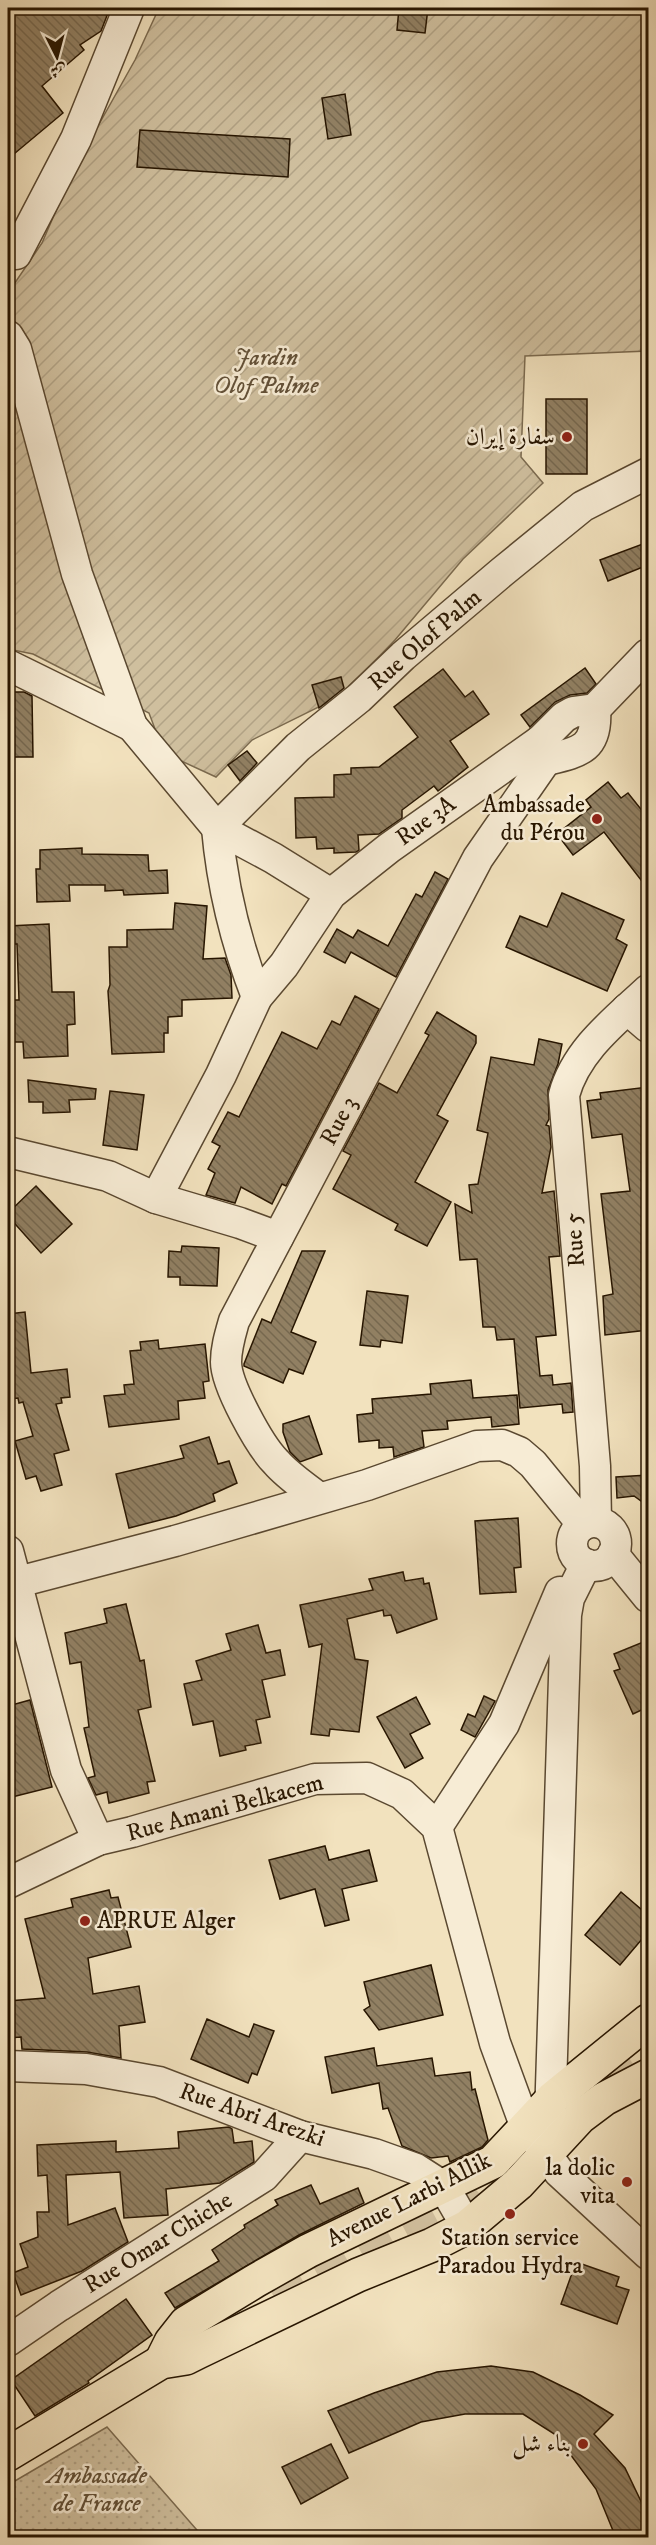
<svg xmlns="http://www.w3.org/2000/svg" width="656" height="2545" font-family="'IM FELL DW Pica',Amiri,serif">
<style>
.park{fill:url(#park-dots);stroke:#7b6a4f;stroke-width:1.5}
.garden{fill:url(#garden-furrows);stroke:#7b6a4f;stroke-width:1.5}
.building{fill:url(#building-back-hatch);stroke:#271500;stroke-width:1.5}
.lines{fill:none;stroke-linecap:round;stroke-linejoin:round}
.major-tunnel{stroke:#d4c3a2;stroke-width:33;stroke-dasharray:33 16;stroke-linecap:butt}
.minor-casing{stroke:#5a4830;stroke-width:33}
.major-casing{stroke:#271500;stroke-width:36}
.minor{stroke:#f7ecd5;stroke-width:30}
.major{stroke:#f2e2be;stroke-width:33}
.poi-dot{fill:#8f2418;stroke:#f7ecd5;stroke-width:2}
.labels{text-anchor:middle;dominant-baseline:central;stroke-width:5;stroke-linejoin:round;paint-order:stroke}
.park-label{font-size:24px;font-style:italic;fill:#625037;stroke:#f7ecd5}
.poi-label{font-size:24px;fill:#271500;stroke:#f7ecd5;text-anchor:end}
.street-label{font-size:24px;fill:#271500;stroke:#f7ecd5}
</style>
<defs>
<pattern id="park-dots" width="8" height="8" patternUnits="userSpaceOnUse" patternTransform="scale(1.5)"><rect width="8" height="8" fill="#cfbf9e"/><path d="M2 2h.1M6 6h.1" fill="none" stroke="#b2a386" stroke-width="1.8" stroke-linecap="round"/></pattern>
<pattern id="garden-furrows" width="10" height="10" patternUnits="userSpaceOnUse" patternTransform="scale(1.5)"><rect width="10" height="10" fill="#cfbf9e"/><path d="M-1 1l2-2M0 10L10 0M9 11l2-2" fill="none" stroke="#b2a386"/></pattern>
<pattern id="building-back-hatch" width="6" height="6" patternUnits="userSpaceOnUse" patternTransform="scale(1.5)"><rect width="6" height="6" fill="#918063"/><path d="M-1 5l2 2M0 0l6 6M5-1l2 2" fill="none" stroke="#76684f"/></pattern>
</defs>
<rect width="100%" height="100%" fill="#f2e2be"/>
<filter id="stains"><feTurbulence type="fractalNoise" baseFrequency=".00333" numOctaves="4"/><feColorMatrix values="0 0 0 0 .2 0 0 0 0 .09 0 0 0 0 .02 0 0 0 .5 -.17"/></filter>
<radialGradient id="worn" r=".72"><stop offset=".6" stop-color="#630" stop-opacity="0"/><stop offset="1" stop-color="#630" stop-opacity=".3"/></radialGradient>
<!-- park -->
<path class="park" d="M107 2427 203 2537H8V2485Z"/>
<!-- garden -->
<path class="garden" d="M159 8H648V351L525 356 521 457 543 483 463 559 395 640 343 695 252 740 216 777 164 753 149 713 33 654 8 649V293L42 243 75 167 135 60Z"/>
<!-- building -->
<g class="building">
<path d="M8 8H104L108 13 101 31 80 45 84 50 42 86 63 113 8 159Z"/>
<path d="M399 8H428L425 33 397 30Z"/>
<path d="M345 94 351 135 328 139 322 98Z"/>
<path d="M140 130 290 139 288 177 137 167Z"/>
<rect x="546" y="399" width="41" height="75"/>
<path d="M648 542V565L608 581 600 560Z"/>
<path d="M585 668 596 684 587 693 570 695 555 702 530 727 521 715Z"/>
<path d="M443 669 465 697 473 691 489 714 450 741 468 767 438 791 434 786 402 810V818L379 834 358 835 359 850 356 852 334 853V848L317 849 316 837 296 838 295 798 334 797V775L351 774V768L379 767 418 737 394 707Z"/>
<path d="M341 677 344 688 319 708 312 685Z"/>
<path d="M8 692H24L32 696 33 757H8Z"/>
<path d="M247 751 257 763 240 781 228 765Z"/>
<path d="M608 782 621 798 628 793 648 818V889L604 832 573 855 557 834 591 807 586 800Z"/>
<path d="M82 848V854L148 855 149 871 167 870 168 893 124 895 123 890 105 891V885H69L70 901 37 902 36 869H40V850Z"/>
<path d="M435 872 448 879 396 977 351 952 345 963 324 952 337 929 353 938 358 930 388 946 416 894 422 897Z"/>
<path d="M562 893 624 920 616 939 627 945 607 991 506 947 520 916 547 927Z"/>
<path d="M175 903 207 906 203 959 225 958 231 975 232 998 182 1000V1016L168 1017V1033H164V1052L112 1054 108 991 110 985 109 947H127V930L173 929Z"/>
<path d="M49 924 52 992H74L75 1024 67 1025 68 1056 24 1058 23 1042H8V1000H19L17 944H8V926Z"/>
<path d="M355 996 379 1009 286 1186 282 1184 272 1204 241 1187 235 1203 206 1195 215 1173 208 1169 220 1146 212 1142 228 1112 239 1117 282 1032 317 1049 332 1021 340 1025Z"/>
<path d="M437 1012 476 1036V1043L437 1115 448 1121 415 1182 451 1202 427 1246 395 1230 398 1224 333 1189 351 1155 343 1151 379 1083 397 1093 429 1035 425 1033Z"/>
<path d="M539 1039 562 1044 558 1064 548 1090 549 1119 546 1125 549 1126 551 1147 542 1193 554 1191 560 1256 549 1257 556 1335 536 1337 540 1376 552 1375 553 1385 571 1383 573 1412 563 1413 562 1404 520 1408 514 1339 497 1340 495 1327H483L477 1259 460 1260 455 1204 472 1213 469 1185 478 1184 488 1133 477 1130 491 1057 534 1065Z"/>
<path d="M28 1080 96 1089 95 1099 69 1100 70 1112 43 1113V1102H29Z"/>
<path d="M648 1087V1330L605 1335 603 1296 613 1294 601 1194 630 1191 622 1134 592 1138 587 1101 601 1099 600 1093Z"/>
<path d="M110 1091 144 1095 137 1150 103 1145Z"/>
<path d="M36 1186 72 1224 41 1253 8 1216V1213Z"/>
<path d="M182 1246 219 1248 217 1286 180 1285V1277H168L169 1251 181 1252Z"/>
<path d="M302 1251H325L291 1332 316 1342 303 1374 289 1369 283 1383 244 1366V1364L262 1319 271 1323Z"/>
<path d="M367 1291 408 1296 402 1343 381 1340 380 1347 360 1345Z"/>
<path d="M25 1312 31 1373 67 1369 70 1397 61 1398 62 1403 56 1404 69 1450 54 1454 62 1485 41 1491 36 1476 26 1479 15 1441 33 1436 23 1402 19 1403 18 1398 8 1399V1314Z"/>
<path d="M158 1340 159 1349 205 1344 209 1381 203 1382 205 1398 178 1401 179 1419 109 1427 104 1396 125 1394 124 1385 134 1384 130 1351 141 1350 140 1342Z"/>
<path d="M471 1380 473 1398 517 1395 519 1424 492 1427 491 1417 447 1421 448 1429 422 1431 424 1447 394 1457 393 1447 379 1448V1440L359 1442 357 1415 373 1413 372 1399 431 1394 430 1384Z"/>
<path d="M309 1416 322 1454 300 1462 290 1452 283 1432V1424Z"/>
<path d="M209 1437 218 1464 229 1461 237 1483 213 1494 215 1501 176 1516 129 1528 116 1474 184 1458 180 1446Z"/>
<path d="M648 1475V1506L634 1496 617 1498 616 1477Z"/>
<path d="M518 1518 521 1567 514 1568 516 1592 480 1594 475 1521Z"/>
<path d="M403 1572 405 1581 423 1578 424 1584 429 1583 437 1619 397 1633 391 1615 384 1616 383 1610 347 1619 355 1659 368 1661 359 1732 330 1729 329 1736 311 1734 322 1644 309 1647 300 1605 373 1590 369 1579Z"/>
<path d="M126 1604 140 1661 144 1660 151 1707 138 1710 155 1781 147 1782 149 1793 109 1803 107 1792 96 1795 88 1778 95 1776 84 1728 89 1727 81 1662 70 1664 65 1633 107 1623 104 1609Z"/>
<path d="M258 1625 266 1653 280 1650 285 1675 262 1680 270 1717 256 1720 261 1743 245 1746 246 1750 220 1756 213 1721 193 1725 184 1684 202 1680 196 1661 231 1650 226 1634Z"/>
<path d="M648 1640V1707L633 1714 614 1671 620 1669 614 1654Z"/>
<path d="M484 1696 495 1701 475 1737 461 1730 468 1714 475 1717Z"/>
<path d="M416 1697 430 1724 410 1734 423 1758 405 1768 377 1717Z"/>
<path d="M30 1700 52 1787 8 1798V1706Z"/>
<path d="M325 1846 329 1860 369 1850 377 1881 342 1889 349 1920 325 1926 315 1889 280 1899 269 1860Z"/>
<path d="M109 1890 111 1898 118 1897 131 1947 88 1958 93 1994 139 1986 145 2022 119 2026 121 2058 87 2052 22 2049 21 2037 8 2038V2001L45 1998 25 1919 73 1907 71 1899Z"/>
<path d="M621 1892 648 1915V1932L620 1965 585 1935Z"/>
<path d="M431 1965 443 2015 379 2030 364 2010 370 2006 364 1982Z"/>
<path d="M207 2019 249 2037 254 2024 274 2031 257 2075 252 2073 248 2083 191 2059Z"/>
<path d="M374 2048 377 2066 432 2058 435 2076 470 2072 472 2090 475 2089 488 2140 482 2147 450 2162 448 2156 431 2158 402 2146 388 2108 383 2109 379 2083 332 2093 325 2057Z"/>
<path d="M229 2127 232 2129 234 2143 252 2141 254 2162 220 2183 166 2189 168 2215 124 2218 120 2172 66 2175 68 2225 115 2208 128 2242 82 2271 21 2295 13 2273 28 2267 20 2244 38 2237 37 2212H49L47 2175 38 2176 37 2145 116 2141V2152L179 2148 178 2132Z"/>
<path d="M311 2185 320 2204 358 2188 364 2203 299 2235 175 2308 165 2293 219 2261 212 2250 245 2228 244 2225 278 2205 275 2200Z"/>
<path d="M576 2262 619 2277 616 2286 629 2290 617 2324 561 2304Z"/>
<path d="M126 2299 152 2335 88 2381 89 2383 35 2416 11 2380Z"/>
<path d="M491 2366 533 2372 580 2395 613 2415 594 2434 625 2468 648 2516V2538H616L596 2489 556 2435 523 2414H465L421 2422 349 2453 328 2411 374 2393 437 2372Z"/>
<path d="M331 2444 348 2478 301 2504 282 2467Z"/>
</g>
<g class="lines">
<!-- major-tunnel -->
<g class="major-tunnel">
<path d="M567 2112 601 2082 648 2049"/>
<path d="M275 2299 469 2195 515 2159"/>
</g>
<defs>
<g id="minor">
<path d="M16 254 76 139 129 8"/>
<path d="M8 336 16 349 77 574 132 726 217 828 273 858 331 894"/>
<path d="M8 665 132 726"/>
<path d="M546 760C580 752 598 749 595 709"/>
<path d="M217 828 298 747 359 698 403 656 502 572 583 506 648 473"/>
<path d="M217 828C222 885 236 943 257 997"/>
<path d="M627 1009 648 1027"/>
<path d="M8 1152 108 1176 156 1198 240 1223 278 1237"/>
<path d="M156 1198 221 1075 257 997 284 965 331 894 389 848 540 741 564 717 573 712 595 709 648 654"/>
<path d="M319 1498C305 1487 288 1476 276 1462 260 1446 226 1385 226 1362 226 1348 230 1335 234 1321L478 858 546 760 540 741"/>
<path d="M596 1522 595 1466 564 1095C576 1050 616 1020 648 990"/>
<circle cx="594" cy="1544" r="22"/>
<path d="M8 1551 66 1770 98 1840"/>
<path d="M613 1554 648 1597"/>
<path d="M18 1582 175 1541 367 1485 477 1446 502 1445 519 1452 533 1464 583 1525"/>
<path d="M437 1827 504 1724 560 1592"/>
<path d="M8 1883 98 1840 132 1832 315 1779 367 1778 402 1794 437 1827 495 2043 525 2125 559 2172 648 2254"/>
<path d="M8 2066 86 2069 159 2082 300 2136 374 2154 416 2169 444 2187 467 2227"/>
<path d="M550 2118 566 1615 569 1598 586 1564"/>
<path d="M8 2341 59 2306 264 2176 300 2136"/>
</g>
<g id="major">
<path d="M161 2362 171 2342 186 2323 255 2281 308 2251 493 2162 553 2098 648 2021"/>
<path d="M8 2454 161 2362 186 2358 198 2352 358 2275 432 2245 467 2227 518 2184 580 2117 604 2099 648 2076"/>
</g>
</defs>
<!-- minor casing -->
<use href="#minor" class="minor-casing"/>
<!-- major casing -->
<use href="#major" class="major-casing"/>
<!-- minor -->
<use href="#minor" class="minor"/>
<!-- major -->
<use href="#major" class="major"/>
</g>
<!-- markers -->
<g class="poi-dot">
<circle cx="567" cy="437" r="6"/>
<circle cx="597" cy="819" r="6"/>
<circle cx="85" cy="1921" r="6"/>
<circle cx="627" cy="2182" r="6"/>
<circle cx="510" cy="2214" r="6"/>
<circle cx="583" cy="2444" r="6"/>
</g>
<g class="labels">
<!-- park labels -->
<g class="park-label">
<text x="266" y="358">Jardin<tspan x="266" dy="28">Olof Palme</tspan></text>
<text x="97" y="2476">Ambassade<tspan x="97" dy="28">de France</tspan></text>
</g>
<!-- poi labels -->
<g class="poi-label">
<text x="555" y="437">سفارة إيران</text>
<text x="585" y="805">Ambassade<tspan x="585" dy="28">du Pérou</tspan></text>
<text x="97" y="1921" text-anchor="start">APRUE Alger</text>
<text x="615" y="2168">la dolic<tspan x="615" dy="28">vita</tspan></text>
<text x="510" y="2238" text-anchor="middle">Station service<tspan x="510" dy="28">Paradou Hydra</tspan></text>
<text x="571" y="2444">بناء شل</text>
</g>
<!-- street labels -->
<g class="street-label">
<text transform="translate(425 640) rotate(-41)">Rue Olof Palm</text>
<text transform="translate(426 821) rotate(-36)">Rue 3A</text>
<text transform="translate(339 1121) rotate(-62)">Rue 3</text>
<text transform="translate(575 1240) rotate(-95)">Rue 5</text>
<text transform="translate(225 1808) rotate(-15)">Rue Amani Belkacem</text>
<text transform="translate(252 2115) rotate(19)">Rue Abri Arezki</text>
<text transform="translate(409 2200) rotate(-27)">Avenue Larbi Allik</text>
<text transform="translate(158 2243) rotate(-32)">Rue Omar Chiche</text>
</g>
</g>
<!-- margin -->
<rect width="656" height="2545" fill="none" stroke="#f2e2be" stroke-width="30"/>
<rect x="9" y="9" width="638" height="2527" fill="none" stroke="#271500" stroke-width="3"/>
<rect x="15" y="15" width="626" height="2515" fill="none" stroke="#271500" stroke-width="1.5"/>
<!-- north arrow -->
<g transform="translate(57 57) rotate(174)" stroke="#f7ecd5" stroke-width="4.5" paint-order="stroke">
<path d="M0-4.5L10 22L0 15L-10 22Z" fill="#271500"/>
<text y="-9" font-size="16" font-weight="bold" text-anchor="middle" fill="#271500">ش</text>
</g>
<rect width="100%" height="100%" filter="url(#stains)"/>
<rect width="100%" height="100%" fill="url(#worn)"/>
</svg>
